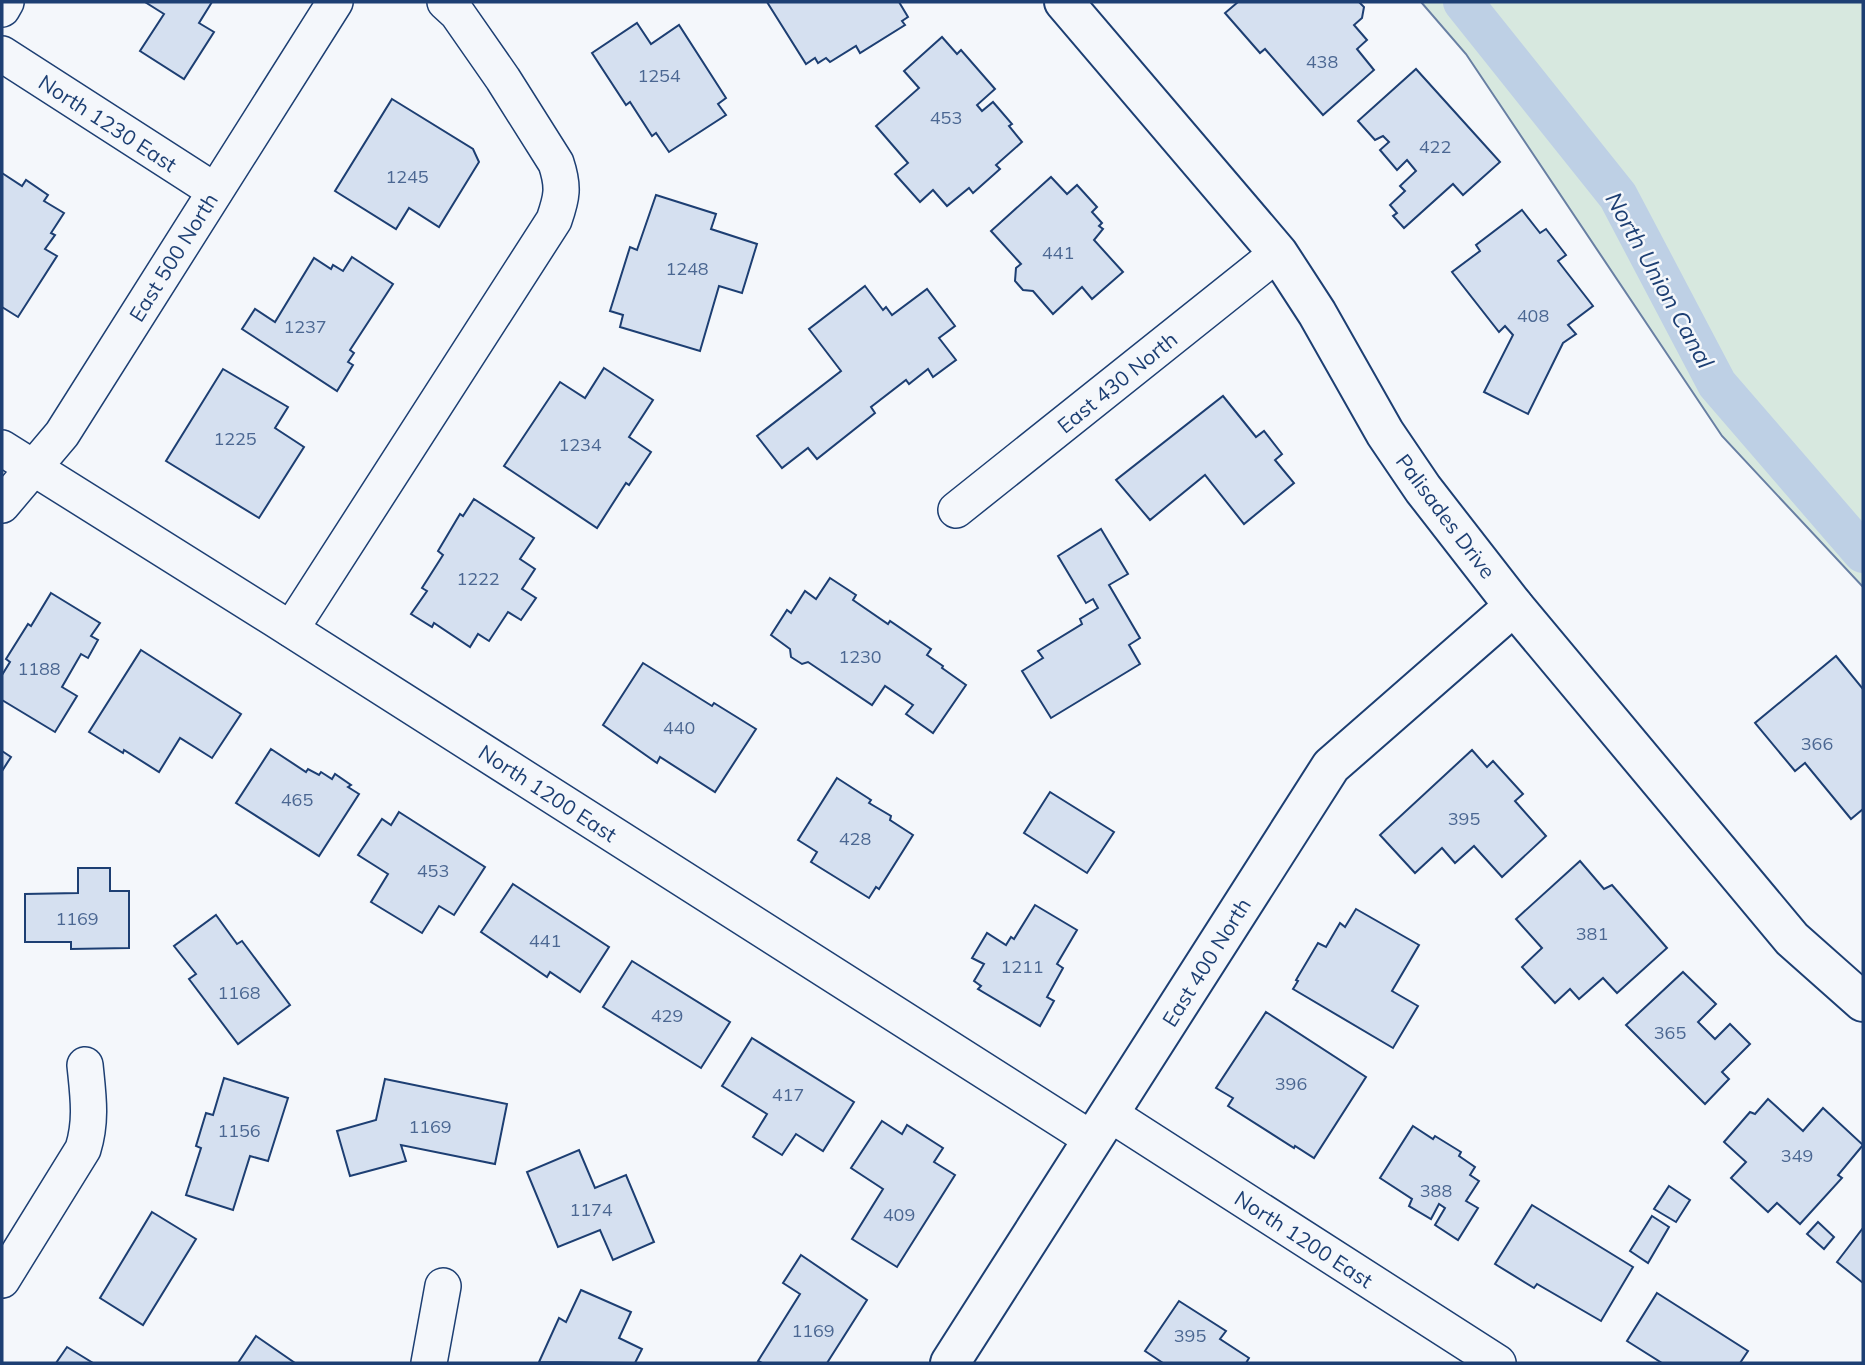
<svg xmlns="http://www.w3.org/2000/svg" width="1865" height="1365" font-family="Mulish,sans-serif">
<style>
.green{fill:#d7e8df;stroke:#687fa3;stroke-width:2}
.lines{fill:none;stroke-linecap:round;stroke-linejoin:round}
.canal{stroke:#bed0e5;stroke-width:40}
.building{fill:#d5e0f0;stroke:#1d3f73;stroke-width:2}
.street-casing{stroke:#1d3f73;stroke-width:38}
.secondary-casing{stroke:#1d3f73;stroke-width:42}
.street{stroke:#f4f7fb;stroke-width:35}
.secondary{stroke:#f4f7fb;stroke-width:38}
.labels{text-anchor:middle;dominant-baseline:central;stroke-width:5;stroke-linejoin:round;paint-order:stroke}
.number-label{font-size:18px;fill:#4b6792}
.street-label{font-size:21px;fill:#1d3f73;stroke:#f4f7fb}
.water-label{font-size:23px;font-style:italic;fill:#1d3f73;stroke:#f4f7fb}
</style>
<rect width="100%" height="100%" fill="#f4f7fb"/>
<!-- green -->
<path class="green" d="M1421 2H1863V587L1722 436 1466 54Z"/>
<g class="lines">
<!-- canal -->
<path class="canal" d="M1463 2 1618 196 1717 384 1863 553"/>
</g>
<!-- building -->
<g class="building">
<path d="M145 2H212L199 23 214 32 184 79 140 51 164 14Z"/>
<path d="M767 2H899L908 17 902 21 905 25 860 53 856 46 830 62 826 58 818 63 815 58 806 64Z"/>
<path d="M1238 2H1359L1364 7 1362 18 1354 25 1367 40 1357 49 1374 70 1323 115 1265 49 1260 53 1225 13Z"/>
<path d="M637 23 651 44 679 25 726 98 718 104 726 115 669 152 656 133 652 136 630 102 626 105 592 53Z"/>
<path d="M942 37 957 54 961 50 995 89 977 105 982 111 993 102 1012 124 1009 126 1022 142 996 165 1000 169 973 193 969 188 947 206 933 190 920 202 895 174 908 163 876 126 919 88 904 71Z"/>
<path d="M1416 69 1500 162 1463 195 1453 184 1404 228 1393 216 1397 213 1390 205 1405 191 1400 186 1416 171 1407 160 1397 170 1380 150 1389 142 1383 136 1375 140 1358 121Z"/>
<path d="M392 99 473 149 479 162 439 227 409 208 396 229 335 191Z"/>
<path d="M2 173 22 186 26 180 48 195 44 201 64 213 51 233 55 235 45 249 57 256 18 317 2 307Z"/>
<path d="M1051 177 1067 194 1077 185 1097 207 1092 212 1102 223 1099 226 1103 229 1094 240 1123 272 1092 299 1082 287 1053 314 1033 291 1023 290 1015 281 1016 268 1021 264 991 231Z"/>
<path d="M656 195 716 214 711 229 757 244 742 293 719 286 700 351 620 327 623 315 610 311 630 247 637 250Z"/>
<path d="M1522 210 1540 233 1546 229 1566 255 1558 261 1593 306 1568 325 1576 334 1563 343 1528 414 1484 392 1513 335 1505 326 1499 332 1452 272 1480 251 1476 245Z"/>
<path d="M352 257 393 284 350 350 354 353 348 362 353 365 337 391 242 329 255 309 275 322 314 258 331 269 333 265 343 271Z"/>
<path d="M865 286 883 310 886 307 892 315 927 289 955 326 939 338 956 360 933 377 928 369 909 384 906 380 871 407 875 413 817 459 808 448 782 468 757 436 841 371 809 329Z"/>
<path d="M604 368 653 400 629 437 651 452 629 485 626 483 597 528 504 466 560 382 585 398Z"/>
<path d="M223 369 288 407 275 428 304 447 259 518 166 461Z"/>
<path d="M1223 396 1256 437 1264 431 1282 454 1275 460 1294 483 1244 524 1205 475 1150 520 1116 480Z"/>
<path d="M474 499 534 538 520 559 535 569 522 589 536 598 521 620 508 612 489 641 478 634 470 647 434 623 432 627 411 614 427 591 422 588 443 555 438 551 460 514 463 516Z"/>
<path d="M1101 529 1128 574 1109 585 1140 638 1129 645 1140 664 1051 718 1022 671 1043 658 1038 651 1082 624 1080 619 1098 608 1093 599 1086 603 1058 556Z"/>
<path d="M830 578 856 595 853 600 888 624 890 621 931 649 927 655 943 666 942 668 966 685 933 733 906 714 913 705 885 686 872 705 808 662 802 664 791 657 790 649 771 635 787 610 791 613 805 591 816 599Z"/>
<path d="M51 593 100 623 91 636 98 640 88 658 81 654 62 687 77 696 55 732 2 700V675L10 662 6 659 28 624 31 626Z"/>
<path d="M141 650 241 714 212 758 180 738 159 772 124 750 123 753 89 732Z"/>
<path d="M1836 656 1863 689V809L1851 819 1805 763 1795 771 1755 723Z"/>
<path d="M643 663 712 706 714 703 756 729 715 792 660 757 657 763 603 725Z"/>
<path d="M271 749 306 772 308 769 319 775 321 772 332 779 335 774 351 785 348 787 359 794 319 856 236 803Z"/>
<path d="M1472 750 1487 767 1493 761 1523 794 1515 801 1546 836 1502 877 1474 846 1455 863 1442 848 1415 873 1380 835Z"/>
<path d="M2 751 11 757 2 771Z"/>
<path d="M837 778 871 800 869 803 891 816 890 820 913 835 879 889 876 887 869 898 811 862 817 852 798 840Z"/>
<path d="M1050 792 1114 832 1087 873 1024 833Z"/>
<path d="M399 812 485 867 454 915 439 906 422 933 371 902 388 874 358 855 382 819 391 825Z"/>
<path d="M1580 861 1604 889 1612 885 1667 948 1617 993 1603 978 1579 999 1570 989 1555 1003 1522 967 1542 948 1516 919Z"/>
<path d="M78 868H110V891H129V948L71 949V942H25V894L78 893Z"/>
<path d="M513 884 609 947 580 992 550 972 547 977 481 932Z"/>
<path d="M1035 905 1077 930 1057 964 1063 968 1047 997 1054 1001 1040 1026 978 989 981 986 974 981 984 964 972 958 987 933 1006 945 1011 937 1014 939Z"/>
<path d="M1356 909 1419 945 1392 991 1418 1006 1393 1048 1293 989 1298 981 1296 980 1318 943 1326 947 1340 923 1345 927Z"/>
<path d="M216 915 237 944 242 941 290 1005 238 1044 189 979 196 974 174 946Z"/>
<path d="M632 961 730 1022 701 1068 603 1007Z"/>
<path d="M1683 972 1716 1004 1698 1022 1715 1039 1730 1024 1750 1044 1722 1072 1729 1079 1705 1104 1626 1025Z"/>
<path d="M1266 1012 1366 1077 1314 1158 1295 1146 1294 1148 1228 1106 1233 1098 1216 1088Z"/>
<path d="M752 1038 854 1102 823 1151 796 1134 782 1155 753 1137 767 1114 722 1086Z"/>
<path d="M224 1078 288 1098 268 1161 250 1156 233 1210 186 1195 201 1148 196 1146 206 1113 213 1115Z"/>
<path d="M385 1079 507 1104 495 1164 401 1145 406 1161 350 1176 337 1131 376 1120Z"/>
<path d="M1768 1099 1803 1131 1823 1108 1863 1145 1838 1175 1842 1178 1800 1224 1777 1203 1768 1212 1731 1178 1746 1162 1724 1142 1750 1112 1755 1114Z"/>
<path d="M882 1121 902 1134 907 1125 943 1148 934 1162 955 1175 897 1267 852 1239 883 1189 851 1168Z"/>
<path d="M1413 1126 1433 1139 1435 1136 1461 1152 1459 1156 1475 1167 1470 1175 1479 1181 1466 1201 1478 1208 1458 1240 1435 1225 1445 1208 1439 1204 1431 1219 1409 1206 1412 1199 1380 1178Z"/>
<path d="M579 1150 595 1188 626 1175 654 1242 613 1260 600 1230 558 1247 527 1172Z"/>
<path d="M1669 1186 1690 1200 1676 1222 1654 1209Z"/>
<path d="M1532 1205 1633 1267 1601 1321 1537 1284 1534 1288 1495 1264Z"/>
<path d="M152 1212 196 1239 143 1325 100 1298Z"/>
<path d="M1652 1216 1669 1227 1648 1263 1630 1251Z"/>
<path d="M1818 1222 1834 1237 1824 1249 1807 1234Z"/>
<path d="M1863 1228V1283L1837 1262Z"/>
<path d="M801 1255 867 1300 827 1363H762L758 1361 800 1294 783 1283Z"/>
<path d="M581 1290 631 1312 619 1338 642 1349 635 1363 539 1362 559 1318 566 1322Z"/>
<path d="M1657 1293 1748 1351 1740 1363H1662L1627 1341Z"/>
<path d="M1179 1301 1226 1331 1220 1339 1249 1358 1246 1363H1163L1145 1351Z"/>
<path d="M256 1336 295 1363H238Z"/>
<path d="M67 1347 93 1363H56Z"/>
</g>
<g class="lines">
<defs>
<g id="street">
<path d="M2 9 6 2"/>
<path d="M2 54 215 191"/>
<path d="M2 448 273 618 1093 1140"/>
<path d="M2 505 62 434 335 2"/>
<path d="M956 510 1278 253"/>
<path d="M291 629 554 220C562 197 564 187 556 163L503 79 457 13 445 2"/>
<path d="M1110 1114 1498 1363"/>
<path d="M2 1280 83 1149C92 1120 88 1095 85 1065"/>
<path d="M429 1363 443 1286"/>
</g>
<g id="secondary">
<path d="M1064 2 1278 253 1317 313 1385 433 1423 489 1514 606 1792 939 1863 1002"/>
<path d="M950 1363 1331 766 1514 606"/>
</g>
</defs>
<!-- street casing -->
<use href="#street" class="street-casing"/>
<!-- secondary casing -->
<use href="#secondary" class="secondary-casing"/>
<!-- street -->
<use href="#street" class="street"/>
<!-- secondary -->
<use href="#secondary" class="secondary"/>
</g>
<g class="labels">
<!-- number labels -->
<g class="number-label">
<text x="1322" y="61">438</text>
<text x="659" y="75">1254</text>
<text x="946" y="117">453</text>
<text x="1435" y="146">422</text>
<text x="407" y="176">1245</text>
<text x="1058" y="252">441</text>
<text x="687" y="268">1248</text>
<text x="1533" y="315">408</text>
<text x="305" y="326">1237</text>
<text x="235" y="438">1225</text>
<text x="580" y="444">1234</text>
<text x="478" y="578">1222</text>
<text x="860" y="656">1230</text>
<text x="39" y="668">1188</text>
<text x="679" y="727">440</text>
<text x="1817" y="743">366</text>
<text x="297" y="799">465</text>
<text x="1464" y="818">395</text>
<text x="855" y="838">428</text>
<text x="433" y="870">453</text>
<text x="77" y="918">1169</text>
<text x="1592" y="933">381</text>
<text x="545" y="940">441</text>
<text x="1022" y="966">1211</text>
<text x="239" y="992">1168</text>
<text x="667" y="1015">429</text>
<text x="1670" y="1032">365</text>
<text x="1291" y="1083">396</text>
<text x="788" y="1094">417</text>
<text x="430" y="1126">1169</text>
<text x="239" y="1130">1156</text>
<text x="1797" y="1155">349</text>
<text x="1436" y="1190">388</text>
<text x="591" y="1209">1174</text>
<text x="899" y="1214">409</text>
<text x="813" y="1330">1169</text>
<text x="1190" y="1335">395</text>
</g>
<!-- street labels -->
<g class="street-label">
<text transform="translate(108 123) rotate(33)">North 1230 East</text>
<text transform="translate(173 257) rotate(-58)">East 500 North</text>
<text transform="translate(1117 382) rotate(-39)">East 430 North</text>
<text transform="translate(1446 516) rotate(53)">Palisades Drive</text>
<text transform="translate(548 793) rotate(33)">North 1200 East</text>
<text transform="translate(1206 962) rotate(-58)">East 400 North</text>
<text transform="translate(1304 1239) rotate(33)">North 1200 East</text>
</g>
<!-- water labels -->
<g class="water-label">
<text transform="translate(1660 280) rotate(61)">North Union Canal</text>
</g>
</g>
<!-- border -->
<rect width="1865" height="1365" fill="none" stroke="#1d3f73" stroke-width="7"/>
</svg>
